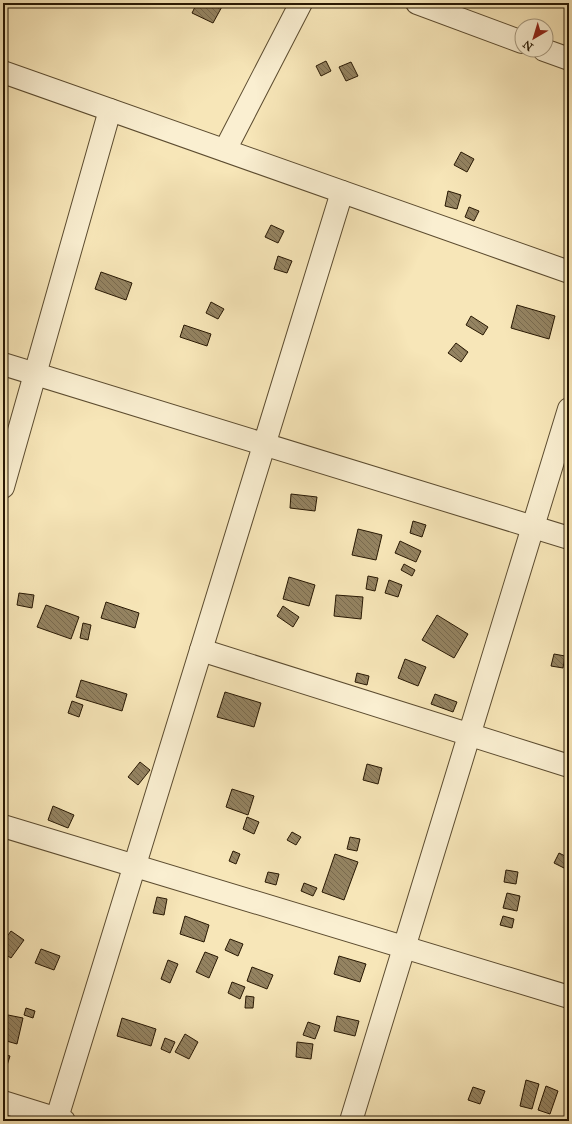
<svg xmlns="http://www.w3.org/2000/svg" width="572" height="1124" font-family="'IM FELL Great Primer',serif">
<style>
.building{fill:url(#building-back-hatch);stroke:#281803}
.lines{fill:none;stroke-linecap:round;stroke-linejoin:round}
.street-casing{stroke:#5c4c30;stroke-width:24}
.street{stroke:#faefd1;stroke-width:22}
</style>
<defs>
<pattern id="building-back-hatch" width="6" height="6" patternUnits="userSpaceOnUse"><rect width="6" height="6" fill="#948361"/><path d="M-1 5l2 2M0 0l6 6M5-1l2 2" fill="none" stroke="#796a4e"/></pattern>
</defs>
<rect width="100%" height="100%" fill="#f7e6b8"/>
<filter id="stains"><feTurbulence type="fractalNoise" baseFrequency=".005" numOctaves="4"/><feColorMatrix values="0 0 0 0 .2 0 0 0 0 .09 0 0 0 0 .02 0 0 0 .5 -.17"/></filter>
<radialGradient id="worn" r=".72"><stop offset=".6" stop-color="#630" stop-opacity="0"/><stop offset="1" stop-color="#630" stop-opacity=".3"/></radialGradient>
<!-- building -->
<g class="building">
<path d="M197 3H224L213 23 192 13Z"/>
<path d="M326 61 331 71 321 76 316 66Z"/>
<path d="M351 62 358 76 346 81 339 67Z"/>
<path d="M461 152 474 159 467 172 454 165Z"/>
<path d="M448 191 461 195 457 209 445 206Z"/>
<path d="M469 207 479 211 474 221 465 217Z"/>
<path d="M271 225 284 231 278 243 265 237Z"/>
<path d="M278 256 292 261 287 273 274 269Z"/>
<path d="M101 272 132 283 126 300 95 289Z"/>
<path d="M211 302 224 309 218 319 206 313Z"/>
<path d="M517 305 555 316 549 339 511 328Z"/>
<path d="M471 316 488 327 483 335 466 325Z"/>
<path d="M184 325 211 334 207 346 180 337Z"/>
<path d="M456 343 468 352 461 362 448 353Z"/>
<path d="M291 494 317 497 315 511 290 508Z"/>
<path d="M413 521 426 525 422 537 410 533Z"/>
<path d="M358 529 382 535 376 560 352 555Z"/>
<path d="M400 541 421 551 416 562 395 553Z"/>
<path d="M404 564 415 570 412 576 401 570Z"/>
<path d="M368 576 378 578 375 591 366 589Z"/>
<path d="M289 577 315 585 309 606 283 599Z"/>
<path d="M389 580 402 585 398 597 385 593Z"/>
<path d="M19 593 34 595 32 608 17 605Z"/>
<path d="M336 595 363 597 361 619 334 616Z"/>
<path d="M106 602 139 613 135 628 101 618Z"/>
<path d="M46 605 79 617 71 639 37 627Z"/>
<path d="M283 606 299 617 293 627 277 616Z"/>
<path d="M437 615 468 634 454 658 422 640Z"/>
<path d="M83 623 91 625 88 640 80 638Z"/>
<path d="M554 654 565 656 563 668 551 666Z"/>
<path d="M405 659 426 667 418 686 398 678Z"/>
<path d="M357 673 369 676 367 685 355 682Z"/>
<path d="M81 680 127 694 122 711 76 697Z"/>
<path d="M225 692 261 703 254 727 217 717Z"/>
<path d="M435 694 457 702 453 712 431 704Z"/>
<path d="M72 701 83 705 79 717 68 713Z"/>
<path d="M140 762 150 770 138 785 128 777Z"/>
<path d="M367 764 382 768 378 784 363 780Z"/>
<path d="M232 789 254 796 248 815 226 807Z"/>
<path d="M53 806 74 815 68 828 48 820Z"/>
<path d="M247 817 259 822 254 834 243 829Z"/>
<path d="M292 832 301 837 296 845 287 840Z"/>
<path d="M350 837 360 839 357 851 347 849Z"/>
<path d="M233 851 240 854 236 864 229 861Z"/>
<path d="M559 853 569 858 564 868 554 863Z"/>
<path d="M335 854 358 862 344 900 322 892Z"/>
<path d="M506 870 518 872 516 884 504 882Z"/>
<path d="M268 872 279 874 276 885 265 882Z"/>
<path d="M304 883 317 888 313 896 301 891Z"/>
<path d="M507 893 520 896 517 911 503 908Z"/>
<path d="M157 897 167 899 164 915 153 913Z"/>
<path d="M185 916 209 925 204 942 180 934Z"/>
<path d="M503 916 514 919 512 928 500 925Z"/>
<path d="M11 931 24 940 11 958 3 953V942Z"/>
<path d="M230 939 243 944 238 956 225 950Z"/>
<path d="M41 949 60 956 54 970 35 963Z"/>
<path d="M205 952 218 957 209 978 196 972Z"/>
<path d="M339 956 366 964 360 982 334 974Z"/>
<path d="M168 960 178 964 170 983 161 979Z"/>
<path d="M252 967 273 975 267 989 247 981Z"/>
<path d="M232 982 245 987 240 999 228 993Z"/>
<path d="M246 996 254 997 253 1008H245Z"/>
<path d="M26 1008 35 1011 33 1018 24 1015Z"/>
<path d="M3 1014 23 1018 17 1044 3 1040Z"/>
<path d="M337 1016 359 1021 355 1036 334 1031Z"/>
<path d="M122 1018 156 1029 151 1046 117 1036Z"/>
<path d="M308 1022 320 1026 315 1039 303 1035Z"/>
<path d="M185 1034 198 1042 189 1059 175 1052Z"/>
<path d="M165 1038 175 1042 170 1053 161 1049Z"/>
<path d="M297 1042 313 1044 311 1059 296 1057Z"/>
<path d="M3 1054 10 1056 4 1075 3 1074Z"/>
<path d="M526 1080 539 1084 532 1109 520 1106Z"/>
<path d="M546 1086 558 1091 550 1114 538 1110Z"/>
<path d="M473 1087 485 1091 480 1104 468 1100Z"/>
</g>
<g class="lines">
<defs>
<g id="street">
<path d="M417 3 522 42"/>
<path d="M544 50 569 59"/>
<path d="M3 72 569 272"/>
<path d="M225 150 301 3"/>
<path d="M3 364 569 538"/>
<path d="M3 487 110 110"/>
<path d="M201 650 569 766"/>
<path d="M3 826 569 997"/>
<path d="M3 1102 64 1121"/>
<path d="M56 1121 342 192"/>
<path d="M351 1121 569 409"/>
</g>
</defs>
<!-- street casing -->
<use href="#street" class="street-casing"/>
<!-- street -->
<use href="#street" class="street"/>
</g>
<!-- margin -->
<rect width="572" height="1124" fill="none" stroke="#f7e6b8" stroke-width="16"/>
<rect x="4" y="4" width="564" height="1116" fill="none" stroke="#281803" stroke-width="2"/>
<rect x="8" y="8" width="556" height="1108" fill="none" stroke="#281803"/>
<!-- north arrow -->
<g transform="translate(534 38) rotate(218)"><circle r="19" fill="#faefd1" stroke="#a6997f"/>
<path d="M0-3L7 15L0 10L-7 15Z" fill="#8f2418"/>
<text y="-6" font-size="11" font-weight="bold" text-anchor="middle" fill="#281803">N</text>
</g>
<rect width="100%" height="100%" filter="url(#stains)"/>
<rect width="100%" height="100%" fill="url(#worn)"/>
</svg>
